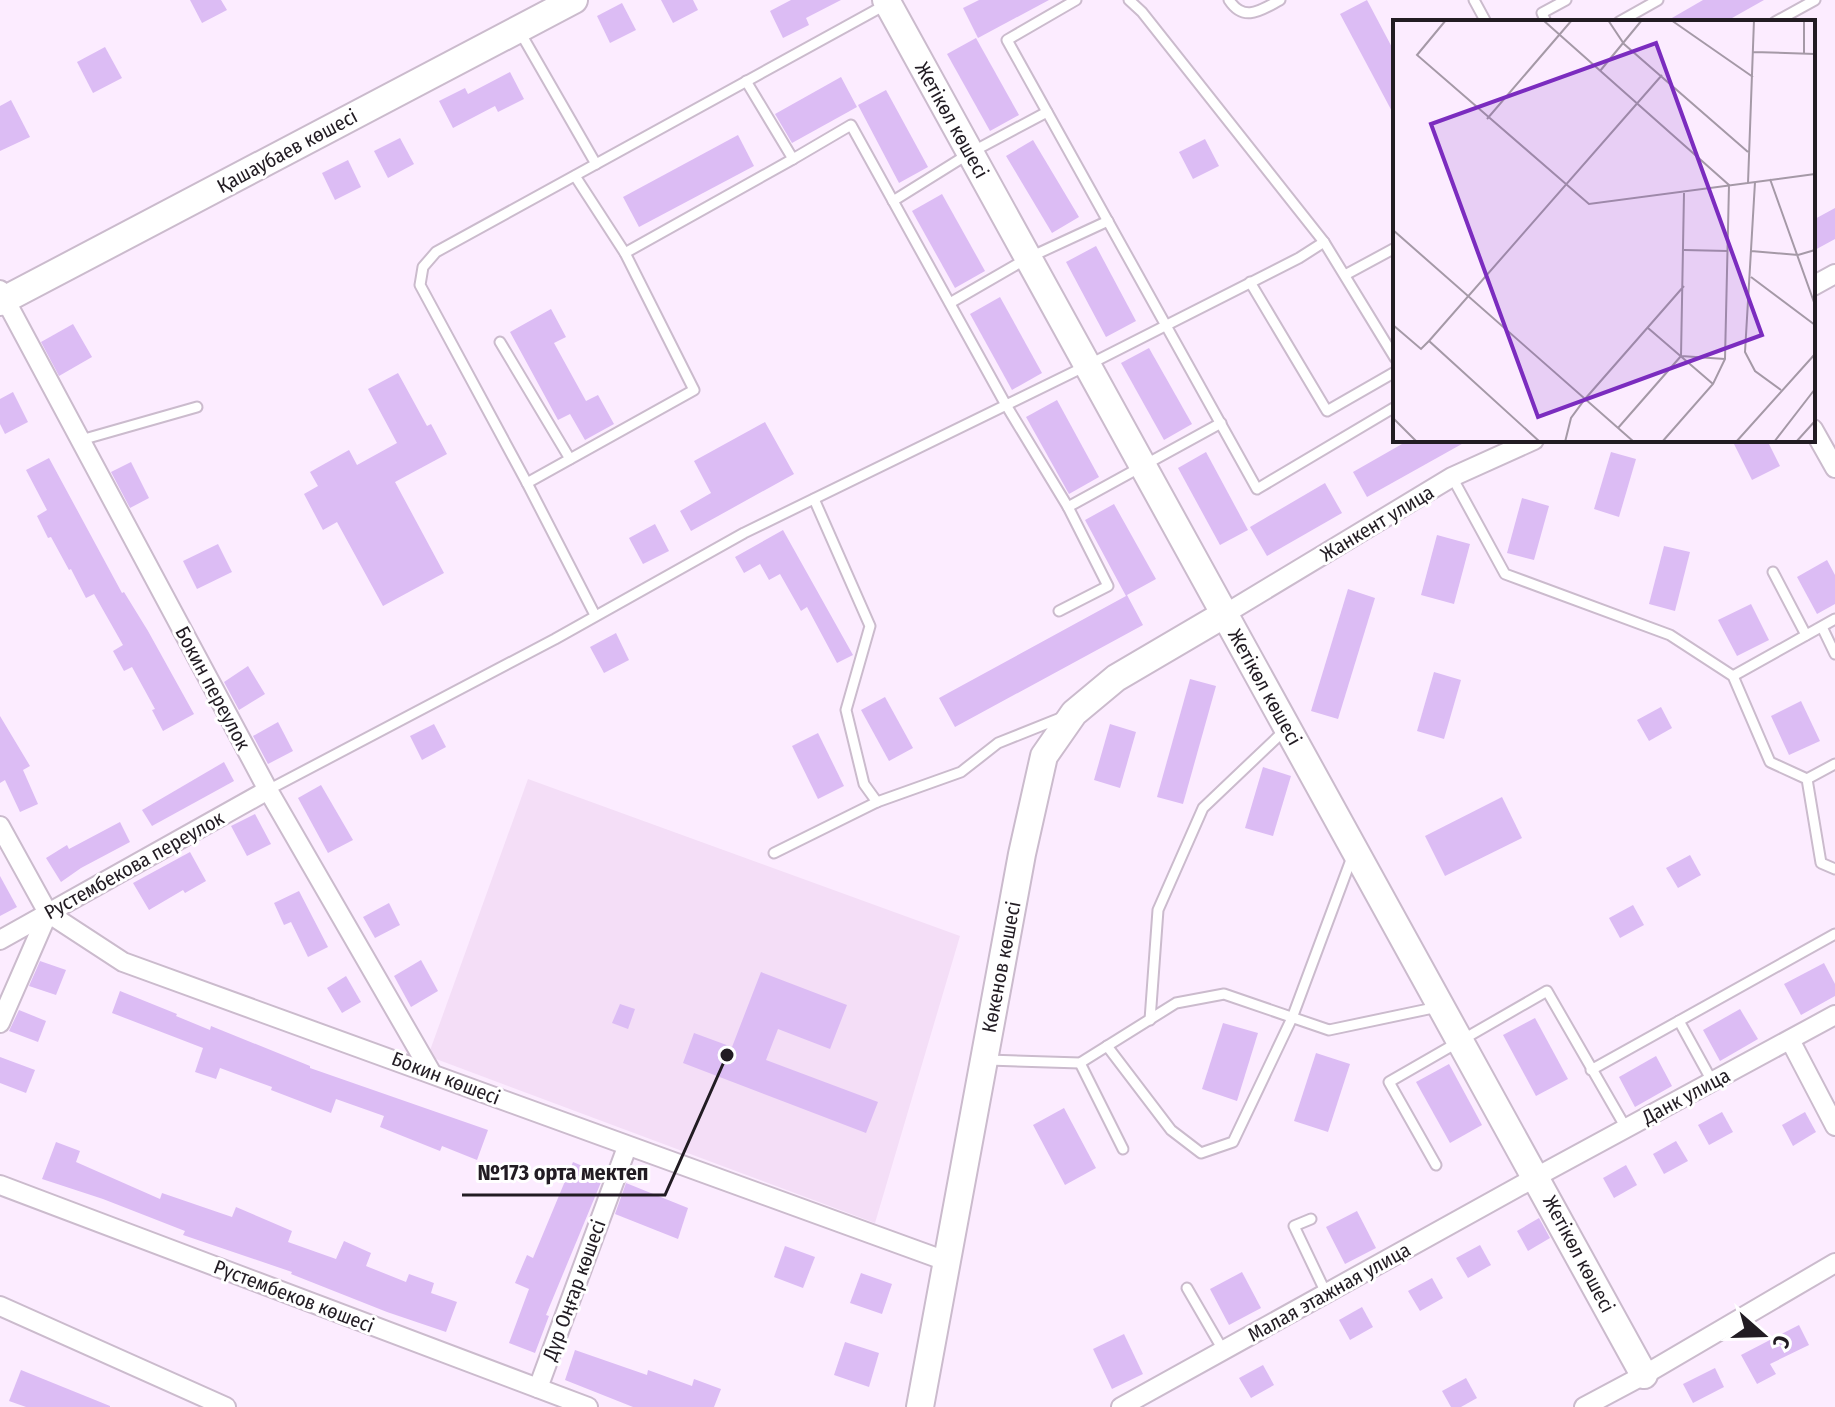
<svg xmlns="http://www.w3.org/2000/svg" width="1835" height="1407" font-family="'Fira Sans Condensed',sans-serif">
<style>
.built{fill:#f4def7}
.building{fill:#dcbcf4}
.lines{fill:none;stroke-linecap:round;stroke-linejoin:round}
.lane-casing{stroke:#cbbbcd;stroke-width:13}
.street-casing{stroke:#cbbbcd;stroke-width:22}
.secondary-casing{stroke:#cbbbcd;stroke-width:30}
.lane{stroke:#fff;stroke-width:9}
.street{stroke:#fff;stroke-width:18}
.secondary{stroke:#fff;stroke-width:26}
.labels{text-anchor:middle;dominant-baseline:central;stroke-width:6;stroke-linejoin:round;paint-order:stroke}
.street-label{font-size:20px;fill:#221c23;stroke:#fff}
.inset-road{fill:none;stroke:#a599a7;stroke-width:2}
.view{fill:#7b2cbf;fill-opacity:0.15;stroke:#7b2cbf;stroke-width:4}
.inset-edge{fill:none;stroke:#221c23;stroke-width:4}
.leader{fill:none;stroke:#221c23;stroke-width:3}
.callout-dot{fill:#221c23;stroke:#fff;stroke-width:3}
.callout-label{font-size:22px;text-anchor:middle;font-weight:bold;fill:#221c23;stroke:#fff;stroke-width:6;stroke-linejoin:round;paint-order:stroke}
</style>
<rect width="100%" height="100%" fill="#fcecff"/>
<!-- built -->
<path class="built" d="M528 779 960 936 875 1223 428 1056Z"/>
<!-- building -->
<g class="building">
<path d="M190 0H221L227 10 202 23Z"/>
<path d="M661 0H693L698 10 673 23Z"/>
<path d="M791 0H841L806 18 809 25 783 38 770 11Z"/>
<path d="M979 0H1049L978 38 963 8Z"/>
<path d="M1367 0 1395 53V117L1340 14Z"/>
<path d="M1703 0H1764L1725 22H1665Z"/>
<path d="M622 3 636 30 610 43 597 16Z"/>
<path d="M976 38 1019 115 990 131 947 54Z"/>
<path d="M105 47 122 78 93 93 77 62Z"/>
<path d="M510 72 524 99 498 112 495 106 453 128 439 101 465 88 468 94Z"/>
<path d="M841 77 857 107 792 143 775 114Z"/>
<path d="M886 90 928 167 899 183 858 105Z"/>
<path d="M11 100 30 137 0 151V106Z"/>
<path d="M738 135 754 166 639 227 623 197Z"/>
<path d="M400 138 414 164 388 178 374 151Z"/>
<path d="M1205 139 1219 166 1193 179 1179 152Z"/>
<path d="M1033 140 1079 217 1052 233 1006 156Z"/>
<path d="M348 160 361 187 335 200 322 173Z"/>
<path d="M942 194 985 271 955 288 912 211Z"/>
<path d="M1835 208V239L1813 251V220Z"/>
<path d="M1096 246 1136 321 1106 337 1066 262Z"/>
<path d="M1000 297 1042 373 1012 390 970 314Z"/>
<path d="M551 309 566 337 554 343 586 401 598 395 614 424 585 440 570 414 558 420 510 332Z"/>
<path d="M73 324 92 357 59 376 41 342Z"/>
<path d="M1149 348 1192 424 1164 440 1121 363Z"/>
<path d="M398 373 427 426 431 424 447 454 395 482 444 573 383 606 337 522 323 530 304 494 318 486 310 472 349 450 357 465 397 443 368 389Z"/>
<path d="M13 392 28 422 5 434 0 424V399Z"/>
<path d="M1057 400 1099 477 1069 494 1026 417Z"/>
<path d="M765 422 794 474 691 531 680 511 711 493 694 461Z"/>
<path d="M1409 440H1469L1367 497 1353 472Z"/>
<path d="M1732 440H1767L1780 466 1752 480Z"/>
<path d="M1206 452 1248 530 1220 545 1178 468Z"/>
<path d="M1611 452 1636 459 1619 517 1594 509Z"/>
<path d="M49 458 122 593 124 592 148 631 194 714 163 731 152 710 155 709 132 667 124 671 113 651 123 645 94 594 86 598 71 569 69 570 51 537 48 538 37 516 47 510 26 470Z"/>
<path d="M131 462 149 498 130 508 111 472Z"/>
<path d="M1325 483 1342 513 1267 556 1250 527Z"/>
<path d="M1522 498 1549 506 1534 560 1507 553Z"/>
<path d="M1114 504 1156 579 1127 595 1143 625 955 727 939 698 1126 596 1085 520Z"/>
<path d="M655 524 669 551 643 564 629 538Z"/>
<path d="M783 530 853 655 837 663 807 607 801 611 780 574 769 580 760 564 744 573 735 557Z"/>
<path d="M1437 535 1470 544 1454 604 1421 595Z"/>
<path d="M218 544 232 572 197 589 183 561Z"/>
<path d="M1664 546 1690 552 1675 611 1649 604Z"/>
<path d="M1827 560 1835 575V604L1817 614 1797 577Z"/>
<path d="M1348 589 1375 598 1338 719 1311 711Z"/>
<path d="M1751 604 1769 640 1737 656 1718 620Z"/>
<path d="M616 633 629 660 604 673 590 647Z"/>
<path d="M248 666 265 694 239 710 224 682Z"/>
<path d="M1434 672 1461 680 1444 739 1417 731Z"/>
<path d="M1190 679 1216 686 1183 804 1157 797Z"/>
<path d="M885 697 913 748 889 761 861 710Z"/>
<path d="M1801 701 1820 741 1789 755 1771 716Z"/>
<path d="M1661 707 1672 728 1649 741 1637 720Z"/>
<path d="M0 716 30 766 23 770 38 804 20 812 5 780 0 783Z"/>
<path d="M278 722 293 751 268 764 253 736Z"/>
<path d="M434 724 446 747 422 760 410 736Z"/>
<path d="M1110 724 1136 732 1120 788 1094 780Z"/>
<path d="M818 733 844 786 818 799 792 746Z"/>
<path d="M224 762 234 781 152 826 142 810Z"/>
<path d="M1263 767 1291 776 1273 836 1245 828Z"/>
<path d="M321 785 353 840 328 853 298 798Z"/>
<path d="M1502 797 1522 838 1445 876 1425 836Z"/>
<path d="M255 814 271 844 247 856 231 826Z"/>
<path d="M120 822 130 842 81 868 61 882 46 858 67 845 69 849Z"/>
<path d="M190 852 206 881 185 893 183 890 149 910 133 883Z"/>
<path d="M1690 855 1701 875 1678 888 1666 868Z"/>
<path d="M0 876 17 907 0 916Z"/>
<path d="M299 891 328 947 308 957 291 922 284 925 274 903Z"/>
<path d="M389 903 400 925 375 938 363 917Z"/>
<path d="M1633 905 1644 925 1620 938 1609 918Z"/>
<path d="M421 960 438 991 411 1007 394 976Z"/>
<path d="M40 961 66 970 56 995 29 986Z"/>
<path d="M1824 963 1835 984V996L1801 1015 1784 984Z"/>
<path d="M761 972 847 1005 830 1049 778 1029 766 1060 878 1102 866 1133 683 1063 694 1033 732 1047Z"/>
<path d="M346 976 361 1002 342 1013 327 988Z"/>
<path d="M120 991 177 1014 176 1016 210 1030 211 1026 310 1066V1068L488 1130 477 1160 442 1146 440 1151 380 1127 384 1116 336 1099 331 1113 271 1090 272 1087 220 1068 216 1079 195 1072 203 1048 112 1013Z"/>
<path d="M620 1004 635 1009 628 1029 612 1023Z"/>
<path d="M1740 1009 1758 1039 1720 1061 1703 1030Z"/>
<path d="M19 1010 46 1021 38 1042 9 1031Z"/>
<path d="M1535 1018 1568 1079 1536 1096 1503 1035Z"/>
<path d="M1223 1023 1258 1033 1237 1101 1202 1089Z"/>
<path d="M1316 1053 1350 1064 1328 1132 1294 1121Z"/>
<path d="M1656 1056 1672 1086 1635 1107 1619 1077Z"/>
<path d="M0 1057 35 1070 26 1093 0 1083Z"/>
<path d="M1449 1064 1482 1125 1450 1143 1416 1082Z"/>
<path d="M1064 1108 1096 1168 1065 1185 1033 1125Z"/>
<path d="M1722 1112 1733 1132 1709 1145 1698 1125Z"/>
<path d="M1805 1112 1816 1132 1793 1146 1782 1125Z"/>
<path d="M1676 1141 1688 1161 1664 1174 1653 1154Z"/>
<path d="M56 1142 80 1151 76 1162 160 1199 162 1193 232 1217 236 1207 292 1231 288 1242 336 1259 344 1241 371 1253 366 1266 406 1282 409 1274 434 1283 431 1293 457 1302 446 1332 387 1312 291 1274 292 1272 183 1235 185 1231 103 1199 42 1179Z"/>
<path d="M573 1162 604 1175 546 1315 549 1316 535 1353 509 1343 529 1289 515 1283 527 1255 533 1258Z"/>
<path d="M1626 1165 1637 1185 1614 1198 1603 1178Z"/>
<path d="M626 1183 688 1208 678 1239 615 1214Z"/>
<path d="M1357 1211 1376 1248 1345 1264 1326 1227Z"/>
<path d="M1539 1218 1550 1238 1528 1251 1517 1231Z"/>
<path d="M1480 1245 1491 1265 1468 1278 1456 1258Z"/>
<path d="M785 1246 815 1257 803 1288 774 1277Z"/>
<path d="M1242 1272 1261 1308 1229 1325 1210 1289Z"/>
<path d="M861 1273 892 1284 882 1314 850 1303Z"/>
<path d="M1432 1278 1443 1298 1420 1311 1408 1291Z"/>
<path d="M1362 1307 1373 1327 1350 1340 1339 1320Z"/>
<path d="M1799 1325 1809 1345 1770 1364 1776 1374 1757 1384 1741 1355Z"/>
<path d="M1124 1334 1143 1374 1112 1389 1093 1349Z"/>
<path d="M845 1342 879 1353 869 1387 834 1375Z"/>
<path d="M575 1350 647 1375 648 1370 692 1386 694 1379 721 1389 714 1407H633L565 1380Z"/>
<path d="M1263 1365 1274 1385 1251 1398 1239 1378Z"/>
<path d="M1715 1368 1724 1387 1693 1403 1683 1384Z"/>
<path d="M21 1370 110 1406V1407H26L9 1401Z"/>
<path d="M1466 1378 1477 1398 1461 1407H1451L1442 1391Z"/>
</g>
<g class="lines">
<defs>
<g id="lane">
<path d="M1076 0 1007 40 1257 489 1395 407"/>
<path d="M1129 0 1142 12 1324 242 1395 358"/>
<path d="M1229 0C1244 23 1261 10 1280 0"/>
<path d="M1474 0 1486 22"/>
<path d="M1546 22 1542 13 1566 0"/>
<path d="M1619 22 1658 0"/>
<path d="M1775 22 1815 0"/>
<path d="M520 32 596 164"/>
<path d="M746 81 793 159 851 125 1006 405 1068 507 1108 586 1059 611"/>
<path d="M893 201 970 153 1047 112"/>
<path d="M625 253 793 159"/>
<path d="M1345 275 1395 248"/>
<path d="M1250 282 1327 411 1395 372"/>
<path d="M950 303 1028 258 1108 221"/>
<path d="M500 342 570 459"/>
<path d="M81 440 197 407"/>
<path d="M1452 477 1505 574 1670 635 1733 676 1770 762 1807 779 1821 863 1835 869"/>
<path d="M527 483 694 390 625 253 575 176"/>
<path d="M814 499 870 626 846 710 864 784 877 802"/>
<path d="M1068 507 1221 423"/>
<path d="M1773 572 1806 635"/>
<path d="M595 615 527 483 420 285 423 267 436 252 885 5"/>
<path d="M1822 627 1835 654"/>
<path d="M1733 676 1835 619"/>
<path d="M1807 779 1835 764"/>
<path d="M268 790 555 639 744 533 1088 365 1299 258 1324 242"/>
<path d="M774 853 877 802 961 772 998 743 1063 717"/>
<path d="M1150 1020 1158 910 1203 808 1285 730"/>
<path d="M1679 1021 1712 1081"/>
<path d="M1107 1046 1171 1130 1201 1153 1233 1142 1292 1018 1352 857"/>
<path d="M988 1060 1080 1063 1176 1003 1224 994 1329 1030 1438 1007"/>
<path d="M1080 1063 1123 1149"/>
<path d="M1591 1070 1835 934"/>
<path d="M1436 1165 1389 1082 1547 991 1626 1128"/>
<path d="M1311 1219 1294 1226 1326 1293"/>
<path d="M1187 1288 1223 1350"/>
</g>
<g id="street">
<path d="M1813 286 1835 274"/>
<path d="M0 290 268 790 431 1072"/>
<path d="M1813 429 1835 468"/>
<path d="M1225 614 1452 477 1534 440"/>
<path d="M0 826 48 913 123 962 946 1261"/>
<path d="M0 940 268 790"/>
<path d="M0 1023 48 913"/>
<path d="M1790 1040 1835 1126"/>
<path d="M0 1185 588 1407"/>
<path d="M0 1306 226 1407"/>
<path d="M538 1388 627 1147"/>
<path d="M1121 1407 1536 1177 1835 1015"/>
<path d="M1584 1407 1644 1375 1835 1263"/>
</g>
<g id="secondary">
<path d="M886 0 1644 1375"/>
<path d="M0 302 574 0"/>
<path d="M920 1407 1022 854 1044 756 1074 713 1116 678 1225 614"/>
</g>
</defs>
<!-- lane casing -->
<use href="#lane" class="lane-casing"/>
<!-- street casing -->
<use href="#street" class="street-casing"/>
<!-- secondary casing -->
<use href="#secondary" class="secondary-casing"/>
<!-- lane -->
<use href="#lane" class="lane"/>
<!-- street -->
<use href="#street" class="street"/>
<!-- secondary -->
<use href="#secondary" class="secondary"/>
</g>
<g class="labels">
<!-- street labels -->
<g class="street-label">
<text transform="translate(952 120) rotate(61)">Жетікөл көшесі</text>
<text transform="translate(287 151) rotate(-28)">Қашаубаев көшесі</text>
<text transform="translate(1377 523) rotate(-31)">Жанкент улица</text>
<text transform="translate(1265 687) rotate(61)">Жетікөл көшесі</text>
<text transform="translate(213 688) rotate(62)">Бокин переулок</text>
<text transform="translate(134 865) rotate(-29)">Рустембекова переулок</text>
<text transform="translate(1001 967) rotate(-79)">Көкенов көшесі</text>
<text transform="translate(446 1078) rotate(21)">Бокин көшесі</text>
<text transform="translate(1686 1096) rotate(-28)">Данк улица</text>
<text transform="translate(1579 1254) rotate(62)">Жетікөл көшесі</text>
<text transform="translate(574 1290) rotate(-70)">Дүр Оңғар көшесі</text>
<text transform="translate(1329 1292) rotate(-29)">Малая этажная улица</text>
<text transform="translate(294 1296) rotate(21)">Рүстембеков көшесі</text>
</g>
</g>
<!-- overview -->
<g transform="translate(1393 20)">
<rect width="422" height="422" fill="#fcecff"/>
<path class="inset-road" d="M53 0 24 35 196 184 422 154M150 0 336 165 332 339 320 364 269 422M215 0 231 24 355 132M278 0 360 57M411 0V34M360 32 422 34M207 51 249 0M94 99 179 0M377 159 422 285M362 162 352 332 362 351 388 370M355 163 361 0M0 210 241 422M291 230 335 231M358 231 405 235 422 230M358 257 422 305M0 305 28 329 36 321 147 422M255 308 320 364M36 321 269 55M288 336 332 339M0 398 24 422M225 408 288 336 291 173M172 422 178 398 192 379 291 266M343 422 422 334M381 422 422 369M403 422 422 401"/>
<path class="view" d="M263 23 369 315 145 397 38 104Z"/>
<rect width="422" height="422" class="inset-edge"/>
</g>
<!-- callouts -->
<path class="leader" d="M727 1055L665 1195H462"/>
<circle class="callout-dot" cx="727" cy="1055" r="8"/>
<g class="callout-label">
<text x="563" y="1180">№173 орта мектеп</text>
</g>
<!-- north arrow -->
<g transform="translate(1763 1335) rotate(110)" stroke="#ffffff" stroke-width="6" paint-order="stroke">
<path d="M0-6L14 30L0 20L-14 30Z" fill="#221c23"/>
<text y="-12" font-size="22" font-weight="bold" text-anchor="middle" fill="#221c23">С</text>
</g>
</svg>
